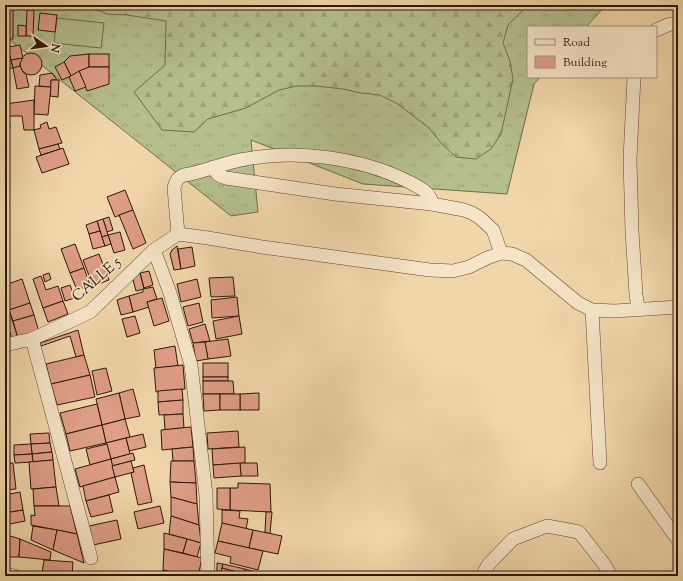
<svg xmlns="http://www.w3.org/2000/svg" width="683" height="581" font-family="'Sorts Mill Goudy',serif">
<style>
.grass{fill:url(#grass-tufts);stroke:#706c4b}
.forest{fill:url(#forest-firs);stroke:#706c4b}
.green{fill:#b4bf8c;stroke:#706c4b}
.building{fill:#df9e86;stroke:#2c180a}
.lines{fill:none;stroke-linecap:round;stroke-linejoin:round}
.street-casing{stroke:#5d4832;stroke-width:14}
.street{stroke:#f5e4c7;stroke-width:13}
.labels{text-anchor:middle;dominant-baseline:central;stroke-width:3.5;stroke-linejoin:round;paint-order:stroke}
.street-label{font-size:15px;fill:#2c180a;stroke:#f5e4c7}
</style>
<defs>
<pattern id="grass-tufts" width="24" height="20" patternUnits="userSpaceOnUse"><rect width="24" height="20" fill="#b4bf8c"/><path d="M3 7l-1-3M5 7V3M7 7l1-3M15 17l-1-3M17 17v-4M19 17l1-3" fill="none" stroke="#9ba377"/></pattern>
<pattern id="forest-firs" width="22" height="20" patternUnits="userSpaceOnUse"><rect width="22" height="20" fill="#b4bf8c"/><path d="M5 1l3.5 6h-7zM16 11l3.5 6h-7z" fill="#9ba377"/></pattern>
</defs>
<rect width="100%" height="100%" fill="#f0d6a9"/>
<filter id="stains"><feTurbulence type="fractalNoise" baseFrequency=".005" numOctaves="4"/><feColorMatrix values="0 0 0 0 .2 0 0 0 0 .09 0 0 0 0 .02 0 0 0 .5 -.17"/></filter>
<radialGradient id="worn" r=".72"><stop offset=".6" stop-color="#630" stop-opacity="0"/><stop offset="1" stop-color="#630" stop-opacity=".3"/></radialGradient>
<!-- grass -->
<path class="grass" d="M5 5H606L586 27H528V77H540L534 84 507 194 363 184 251 140 258 212 231 216 5 36Z"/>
<!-- forest -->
<path class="forest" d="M76 5H528L508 25 503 43 510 61 513 79 501 134 491 149 476 159 456 157 442 144 429 128 398 104 380 95 361 93 343 89 316 86H297L279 90 246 108 208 119 194 132 162 130 134 92 165 65 166 21 127 15 107 14 89 7Z"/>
<!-- green -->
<path class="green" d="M57 18 104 23 101 48 54 43Z"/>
<!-- building -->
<g class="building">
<rect x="5" y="7" width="8" height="32"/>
<path d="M27 10H34L33 36H26Z"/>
<path d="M40 13 57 15 55 32 38 30Z"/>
<path d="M18 25 26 26V36H18Z"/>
<path d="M20 45 23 58 11 60 8 47Z"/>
<circle cx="31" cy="64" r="11"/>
<path d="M89 54V67L71 76 64 62 70 56Z"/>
<rect x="89" y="54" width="20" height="13"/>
<path d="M23 58 20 63V66L13 68 11 60Z"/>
<path d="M11 60 13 68 5 69V61Z"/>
<path d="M64 62 71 76 62 80 55 67Z"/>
<path d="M20 66 23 72 26 74 29 87 17 89 13 68Z"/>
<path d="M89 67H109V84L87 91 79 71Z"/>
<path d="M79 71 86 87 75 91 69 77Z"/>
<path d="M52 73 57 80H51V87L39 86 40 75Z"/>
<path d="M51 80H59L58 97 50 96Z"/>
<path d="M35 86 51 87 48 115 34 114Z"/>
<path d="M34 100V130H24L22 116H9L10 129H5V104Z"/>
<path d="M47 122 49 129 56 127 62 143 39 149 34 130 41 128 40 125Z"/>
<path d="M58 144 60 149 41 155 39 149Z"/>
<path d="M63 148 69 164 42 173 36 157Z"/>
<path d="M125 190 133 210 115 217 107 197Z"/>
<path d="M133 210 146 243 133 249 119 215Z"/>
<path d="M109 217 113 230 107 232 103 219Z"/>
<path d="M103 219 108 235 102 237 97 221Z"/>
<path d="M97 221 100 231 89 234 86 225Z"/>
<path d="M100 231 105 246 93 249 89 234Z"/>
<path d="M120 232 125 250 114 253 108 235Z"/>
<path d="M108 235 111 244 105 246 102 237Z"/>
<path d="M75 244 84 268 70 273 61 249Z"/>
<path d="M177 246 181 269 174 270 170 254 172 250Z"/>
<path d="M192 247 195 266 181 269 178 249Z"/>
<path d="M99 254 109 280 93 286 83 260Z"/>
<path d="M84 268 90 285 77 290 70 273Z"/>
<path d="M149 271 153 285 144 288 140 273Z"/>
<path d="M49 273 51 279 45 282 43 275Z"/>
<path d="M140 273 144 289 136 291 132 276Z"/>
<path d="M41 276 46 290 58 286 63 301 43 308 33 279Z"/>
<path d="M233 277 235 296 211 297 209 278Z"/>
<path d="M22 279 30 303 9 310 5 295V285Z"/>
<path d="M197 279 201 297 181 302 177 284Z"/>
<path d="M70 285 75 298 65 301 61 288Z"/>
<path d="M153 287 157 299 147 302 149 307 133 312 129 296 143 292V289Z"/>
<path d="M129 296 133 312 121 315 117 300Z"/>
<path d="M237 297 239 316 212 318 211 300Z"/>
<path d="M162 298 169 321 154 326 147 302Z"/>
<path d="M63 301 68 314 48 322 43 308Z"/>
<path d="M30 303 34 315 13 321 9 310Z"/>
<path d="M199 303 203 322 188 326 183 307Z"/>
<path d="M9 310 18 338 12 340 10 332 5 333V311Z"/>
<path d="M34 315 39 332 18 338 13 321Z"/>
<path d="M135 316 140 333 127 337 122 319Z"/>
<path d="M239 316 242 334 216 339 213 321Z"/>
<path d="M205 324 210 341 193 343 189 329Z"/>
<path d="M78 330 84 355 76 357 70 336 41 346 40 343Z"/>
<path d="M228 339 231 356 208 359 205 342Z"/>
<path d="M205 342 208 359 196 361 193 343Z"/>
<path d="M175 346 178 366 156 368 154 350Z"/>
<path d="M84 355 90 375 51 384 46 364Z"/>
<rect x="203" y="363" width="25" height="14"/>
<path d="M183 365 185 389 156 392 154 368Z"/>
<path d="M106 368 112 391 97 395 92 371Z"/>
<path d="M90 375 95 397 57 405 51 384Z"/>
<rect x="203" y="377" width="25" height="4"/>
<path d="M203 381H233L234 394H203Z"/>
<path d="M133 389 140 416 125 419 119 393Z"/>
<path d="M182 389 183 400 158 402V391Z"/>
<path d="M119 393 125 419 102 425 96 399Z"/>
<path d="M259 393V410H240V394Z"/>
<path d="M203 394H220V410L204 411Z"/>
<rect x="220" y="394" width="20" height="16"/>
<path d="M183 400V414L159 415 158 402Z"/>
<path d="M97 404 102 425 66 434 60 413Z"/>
<path d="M183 414 184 428 165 430 164 415Z"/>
<path d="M125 419 130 437 106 443 102 425Z"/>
<path d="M102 425 106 443 70 451 66 434Z"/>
<path d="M191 427 193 447 162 450 161 430Z"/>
<path d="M238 431 239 447 208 449 207 433Z"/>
<path d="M49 433 50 443 31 444 30 434Z"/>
<path d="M143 434 146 447 129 451 126 438Z"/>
<path d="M126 438 130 454 111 459 106 443Z"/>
<path d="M50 443 52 452 32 454 31 444Z"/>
<path d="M31 444 32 454 14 455V445Z"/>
<path d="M107 444 111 459 90 465 86 449Z"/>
<path d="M5 447H8L10 464H5Z"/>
<path d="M193 447 194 461H173L172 449Z"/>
<path d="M245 447V463L213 465 212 449Z"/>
<path d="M52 452 53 460 33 462 32 454Z"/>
<path d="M133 453 135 460 112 466 111 459Z"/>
<path d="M32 454 33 462 15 463 14 455Z"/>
<path d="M111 459 115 477 80 487 75 469Z"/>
<path d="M53 460 56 487 31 489 29 462Z"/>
<path d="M131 461 134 472 115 477 112 466Z"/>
<path d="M171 461H194L196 483 170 482Z"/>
<path d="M13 463 16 489 5 490V464Z"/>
<path d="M240 463H257L258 476H241Z"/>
<path d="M240 463 241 476 214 478 213 465Z"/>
<path d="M144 465 152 502 138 505 131 473 134 472 133 468Z"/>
<path d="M115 477 119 492 86 501 83 486Z"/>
<path d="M170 482 196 483 197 504 171 497Z"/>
<path d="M238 483 270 484 271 512 230 510V488H238Z"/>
<path d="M56 487 59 506H34L33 489Z"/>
<path d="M217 488H230V510L217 509Z"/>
<path d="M20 492 23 510 5 513V495Z"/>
<path d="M109 495 113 512 91 517 86 501Z"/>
<path d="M171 497 197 504 199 525 171 516Z"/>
<path d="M34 506H70L77 534 31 525V515L35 516Z"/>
<path d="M160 506 164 523 138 529 134 512Z"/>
<path d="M23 510 25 521 5 525V513Z"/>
<path d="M222 510 240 511 239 518 248 519 246 529 222 523Z"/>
<path d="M266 512H272L270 534 265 532Z"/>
<path d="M171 516 199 525 201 543 169 534Z"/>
<path d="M117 520 121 539 93 545 89 526Z"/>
<path d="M222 523 253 530 249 548 218 541Z"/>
<path d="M33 526 57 530 53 550 31 540Z"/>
<path d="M57 530 77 534 84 563 53 550Z"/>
<path d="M253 530 282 536 278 554 249 548Z"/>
<path d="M164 533 187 539 183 553 164 549Z"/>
<path d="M7 535 20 539 19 557H8Z"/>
<path d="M20 539 51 552 50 560 19 557Z"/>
<path d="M187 539 201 543 197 557 183 553Z"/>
<path d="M218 541 263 551 258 570 230 563 231 557 215 553Z"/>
<path d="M164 549 202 558 198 576H188L163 570Z"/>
<path d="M44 560 73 562 72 576 42 573Z"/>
<path d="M217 563 223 564 221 572 217 571Z"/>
<path d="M223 564 245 569 244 574 222 568Z"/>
<path d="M222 568 244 574 243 576H228L220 574Z"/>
<path d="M245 569 256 572 255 576H243Z"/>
<path d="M163 570 175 573 174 576H163Z"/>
</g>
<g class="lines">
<defs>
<g id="street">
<path d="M656 30 670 24"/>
<path d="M634 77 630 159 632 231 636 294 638 309"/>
<path d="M213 167C216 174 219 176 226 178L335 194 432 204 464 210 472 213 480 218 493 230 501 253"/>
<path d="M178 234 174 188C176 181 177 178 184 175 205 172 225 162 246 159 296 149 361 158 407 181 417 186 431 192 432 204"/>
<path d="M154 250 170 293 191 365 206 495 208 576"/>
<path d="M592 310 600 463"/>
<path d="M32 339 91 558"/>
<path d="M5 345 32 339 90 312 154 250 178 234 208 238 262 247 430 270 453 271 469 267 487 258 501 253 512 254 526 260 578 303 592 310 615 311 678 307"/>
<path d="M638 484 678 540"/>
<path d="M5 574 15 576"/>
<path d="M482 576 488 565 513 539 547 526 579 532 604 564 611 576"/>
</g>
</defs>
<!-- street casing -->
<use href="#street" class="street-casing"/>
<!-- street -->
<use href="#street" class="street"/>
</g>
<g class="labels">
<!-- street labels -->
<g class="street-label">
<text transform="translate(97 280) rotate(-41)">CALLE 5</text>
</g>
</g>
<!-- margin -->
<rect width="683" height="581" fill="none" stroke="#f0d6a9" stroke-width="20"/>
<rect x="6" y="6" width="671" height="569" fill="none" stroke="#2c180a" stroke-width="2"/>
<rect x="10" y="10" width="663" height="561" fill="none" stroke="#2c180a"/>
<!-- legend -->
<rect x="527" y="26" width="130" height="52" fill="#f5e4c7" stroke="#a5927b"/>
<rect x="535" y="39" width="20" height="6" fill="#f5e4c7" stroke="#a5927b"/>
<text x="563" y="46" font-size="12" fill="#2c180a">Road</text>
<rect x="535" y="56" width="20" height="12" fill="#df9e86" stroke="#a5927b"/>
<text x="563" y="66" font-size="12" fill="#2c180a">Building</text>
<!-- north arrow -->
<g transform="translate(46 46) rotate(103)" stroke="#f5e4c7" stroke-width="3" paint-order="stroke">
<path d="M0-3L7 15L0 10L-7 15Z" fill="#2c180a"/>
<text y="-6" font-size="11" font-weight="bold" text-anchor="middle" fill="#2c180a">N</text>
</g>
<rect width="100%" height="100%" filter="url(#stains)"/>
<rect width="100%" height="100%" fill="url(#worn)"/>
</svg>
